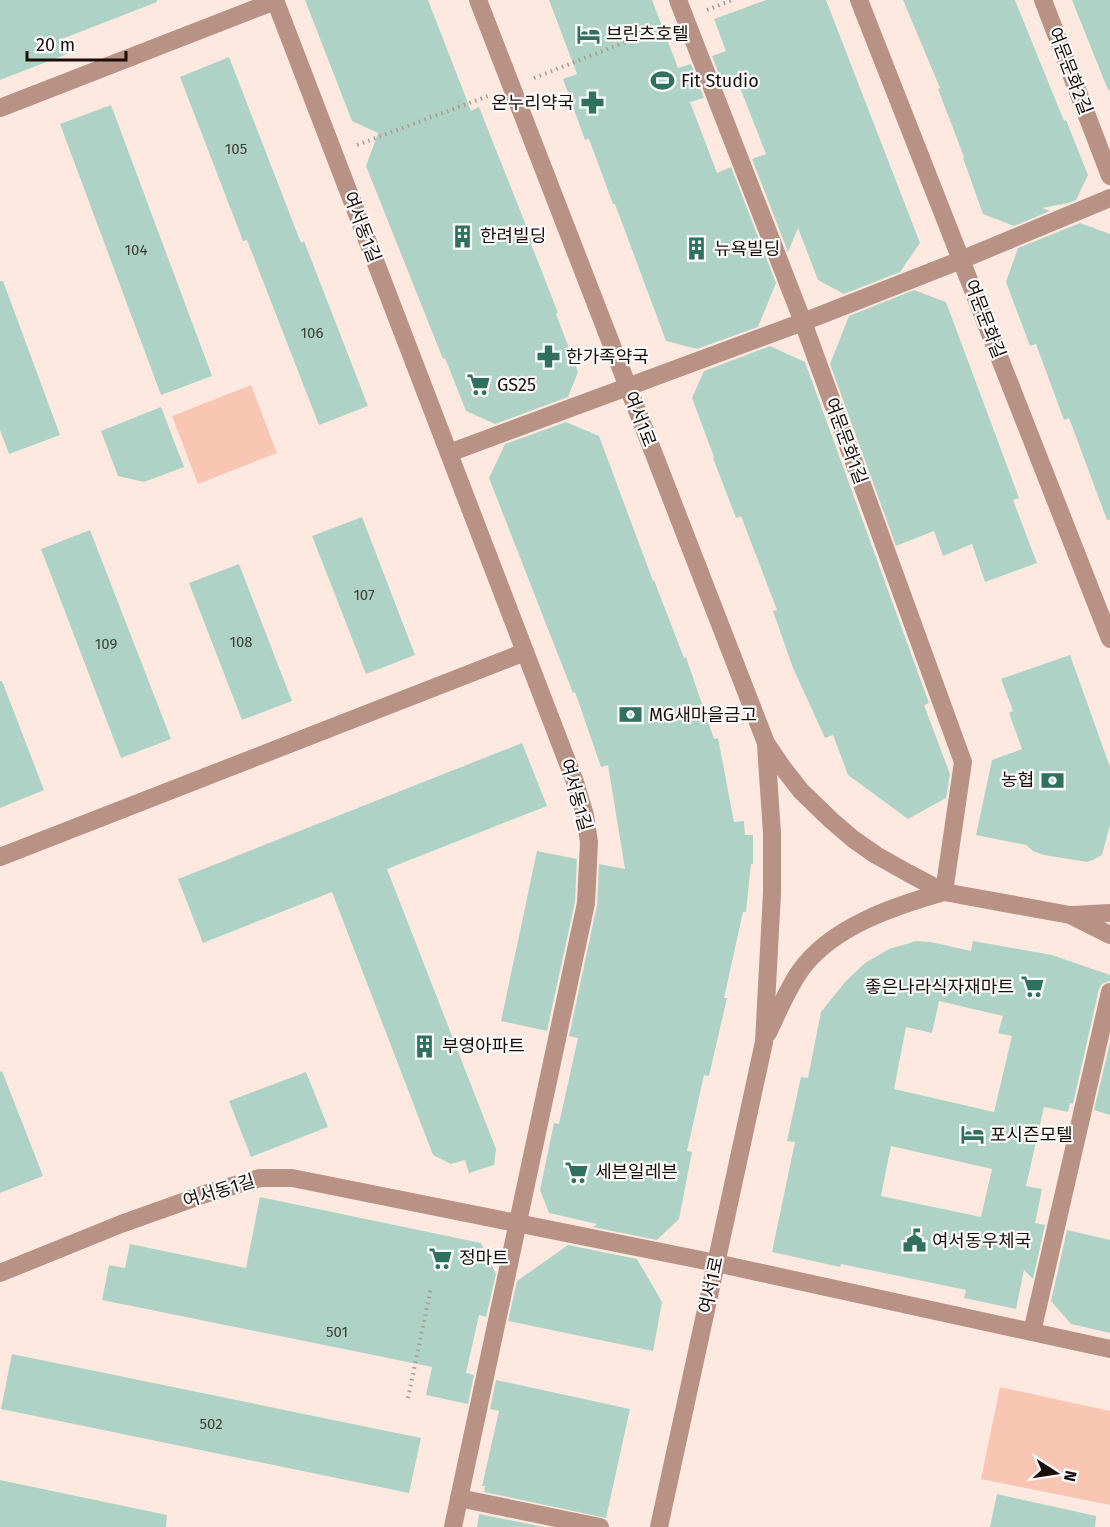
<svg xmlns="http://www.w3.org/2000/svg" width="1110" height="1527" font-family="'Fira Sans','Noto Sans KR',sans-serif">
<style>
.green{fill:#f9c6b4}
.building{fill:#aed3c6;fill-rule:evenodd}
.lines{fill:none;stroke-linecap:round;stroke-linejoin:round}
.path{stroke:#ac9a93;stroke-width:4;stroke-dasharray:1.5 4.5;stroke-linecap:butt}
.minor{stroke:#b79285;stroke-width:18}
.labels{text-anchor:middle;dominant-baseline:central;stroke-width:4.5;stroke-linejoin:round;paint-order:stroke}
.number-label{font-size:15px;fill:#3f3f39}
.poi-label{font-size:18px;fill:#1a0e0a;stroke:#fbfbfb;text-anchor:start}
.street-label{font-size:18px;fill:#1a0e0a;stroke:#fbfbfb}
</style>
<rect width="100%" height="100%" fill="#fee9e1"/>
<!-- green -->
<g class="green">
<path d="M251 385 277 453 198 484 172 416Z"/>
<path d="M1000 1387 1110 1411V1505L981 1479Z"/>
</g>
<!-- building -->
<g class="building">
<path d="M0 0H157V2L62 39 67 54 0 80Z"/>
<path d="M305 0H428L471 111 479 107 533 243 531 244 558 313 556 314 578 372 568 397 495 424 466 411 445 358 443 359 366 166 378 133 352 121Z"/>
<path d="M549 0H652L678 68 691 64 704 98 690 102 717 173 731 167 776 283 758 327 697 349 666 341 615 204H613L589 139 585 140 563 79 577 74Z"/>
<path d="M766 0H826L920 243 900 272 844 294 818 280 798 228 788 252 752 159 766 154 739 85 725 90 712 56 726 51 714 19Z"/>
<path d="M903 0H1015L1064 121 1066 120 1088 175 1076 200 1068 203 1042 208 1050 211 1014 226 983 214 963 158 964 157 938 89 940 88Z"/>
<path d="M1072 0H1110V90H1108Z"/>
<path d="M229 57 301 243 304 241 368 406 319 425 247 240 243 241 180 77Z"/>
<path d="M111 105 212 376 161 395 60 124Z"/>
<path d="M1080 223 1110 234V520H1107L1069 418 1064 420 1036 344 1030 346 1006 282 1018 248Z"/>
<path d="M0 281H3L60 435 9 454 0 430Z"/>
<path d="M914 290 946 302 1019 498 1013 500 1037 563 985 582 972 544 943 556 934 531 896 546 830 364 849 316Z"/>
<path d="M770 346 805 362 929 703 924 705 950 774 946 798 908 819 848 775 833 735 825 738 793 668 773 611 777 610 741 516 736 518 713 458 714 457 692 398 704 371Z"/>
<path d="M161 407 184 467 144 482 118 476 101 431Z"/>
<path d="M566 422 599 436 653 581 654 580 684 658 686 657 714 739 718 738 734 822 744 821 745 835H753V864H751L746 912H743L724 998H727L709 1076 704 1075 687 1151 692 1152 679 1219 657 1240 593 1227 597 1224 549 1213 540 1190 554 1123 559 1124 578 1038 569 1036 597 905 599 864 625 869 608 765 601 767 575 692 573 693 489 478 505 444Z"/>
<path d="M362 517 415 655 366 674 312 536Z"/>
<path d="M90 530 171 739 121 758 41 549Z"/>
<path d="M239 564 292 701 242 720 189 583Z"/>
<path d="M1070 655 1110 767V825L1102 855 1093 860 1087 862 1044 855 1033 851 1026 845 976 835 992 760 1022 749 1009 713 1013 711 1001 679Z"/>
<path d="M0 681H2L44 790 0 808Z"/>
<path d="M522 743 547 806 387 869 496 1149 494 1165 469 1173 465 1160 451 1164 433 1155 332 892 203 943 178 879Z"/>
<path d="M537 851 577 859 575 902 547 1031 501 1021Z"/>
<path d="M916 941 931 942 971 951 973 941 1052 955 1110 975V981L1102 984 1099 989 1073 1104 1070 1103 1068 1112 1044 1107 1026 1186 1042 1189 1035 1223 1045 1225 1033 1279 1024 1270 1016 1309 964 1298 966 1290 841 1264 840 1267 772 1252 795 1142 787 1141 801 1077 808 1078 821 1012 845 982 865 963 889 949ZM939 1001 1003 1016 998 1033 1012 1036 994 1112 894 1089 906 1027 932 1033ZM891 1146 992 1169 981 1217 881 1196Z"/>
<path d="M1110 1042V1115L1094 1110Z"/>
<path d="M2 1071 43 1176 0 1193V1072Z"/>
<path d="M306 1072 328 1127 251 1157 229 1101Z"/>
<path d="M260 1197 481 1243 496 1274 486 1317 479 1315 466 1373 474 1375 468 1404 426 1395 432 1367 102 1300 109 1265 125 1268 130 1244 246 1268Z"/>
<path d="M1067 1230 1110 1240V1333L1071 1324 1051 1301Z"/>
<path d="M568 1245 637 1259 662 1302 653 1351 508 1321 517 1281Z"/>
<path d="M12 1354 421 1438 409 1493 1 1409Z"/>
<path d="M496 1380 630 1409 606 1518 484 1492 485 1486H482L499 1411 490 1409Z"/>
<path d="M0 1480 167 1515 166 1527H0Z"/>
<path d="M997 1494 1096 1516 1095 1527H990Z"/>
<path d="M479 1514 544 1527H477Z"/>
</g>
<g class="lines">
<!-- path -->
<g class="path">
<path d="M707 10 732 0"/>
<path d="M534 78 661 28"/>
<path d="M357 145 488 96"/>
<path d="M408 1398 431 1288"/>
</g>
<!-- minor -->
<g class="minor">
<path d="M275 0 575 782 585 815 589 842 586 903 453 1527"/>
<path d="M478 0 766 743 783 768 801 791 831 820 853 839 876 855 908 873 944 892 1070 915 1110 935"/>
<path d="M678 0 803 322 963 762 944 892"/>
<path d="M859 0 1110 639"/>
<path d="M1043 0 1110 176"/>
<path d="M0 108 275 1"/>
<path d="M449 453 803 322 961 260 1110 198"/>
<path d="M0 857 525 652"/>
<path d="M1072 915 1110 913"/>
<path d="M768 1033C778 1012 787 990 800 971 831 927 894 906 944 892"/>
<path d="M0 1273 121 1224 208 1193 260 1178H292L716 1263 1110 1349"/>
<path d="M1032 1332 1110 992"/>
<path d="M459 1498 600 1527"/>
<path d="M659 1527 764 1042 772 893V833L766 745"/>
</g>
</g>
<!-- icons -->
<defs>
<symbol id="hotel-bare" viewBox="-9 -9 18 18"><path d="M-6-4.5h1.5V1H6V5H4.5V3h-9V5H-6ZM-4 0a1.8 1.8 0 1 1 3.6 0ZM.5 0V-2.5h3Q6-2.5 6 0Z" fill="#30705e" stroke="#fbfbfb" stroke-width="2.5" paint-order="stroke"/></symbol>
<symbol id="stadium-bare" viewBox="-9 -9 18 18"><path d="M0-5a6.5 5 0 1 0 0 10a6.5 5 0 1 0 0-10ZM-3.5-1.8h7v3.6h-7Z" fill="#30705e" stroke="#fbfbfb" stroke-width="2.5" paint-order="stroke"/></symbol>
<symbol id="pharmacy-bare" viewBox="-9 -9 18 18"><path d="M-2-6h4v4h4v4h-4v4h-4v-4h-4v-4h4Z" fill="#30705e" stroke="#fbfbfb" stroke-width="2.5" paint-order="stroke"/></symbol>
<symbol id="building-bare" viewBox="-9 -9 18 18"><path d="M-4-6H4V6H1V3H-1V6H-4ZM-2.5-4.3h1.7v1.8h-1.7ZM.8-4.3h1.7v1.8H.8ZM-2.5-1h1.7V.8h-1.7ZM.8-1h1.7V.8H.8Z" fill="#30705e" stroke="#fbfbfb" stroke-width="2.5" paint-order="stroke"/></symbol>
<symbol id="supermarket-bare" viewBox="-9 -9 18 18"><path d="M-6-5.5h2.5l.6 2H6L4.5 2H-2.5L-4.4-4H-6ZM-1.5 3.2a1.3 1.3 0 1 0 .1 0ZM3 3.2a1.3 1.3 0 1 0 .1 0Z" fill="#30705e" stroke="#fbfbfb" stroke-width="2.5" paint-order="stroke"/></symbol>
<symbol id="bank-bare" viewBox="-9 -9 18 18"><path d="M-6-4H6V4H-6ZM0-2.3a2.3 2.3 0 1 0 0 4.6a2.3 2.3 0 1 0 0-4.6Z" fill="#30705e" stroke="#fbfbfb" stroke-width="2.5" paint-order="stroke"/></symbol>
<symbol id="civic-bare" viewBox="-9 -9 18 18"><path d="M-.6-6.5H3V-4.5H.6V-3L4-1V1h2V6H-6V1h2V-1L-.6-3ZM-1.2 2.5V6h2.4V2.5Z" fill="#30705e" stroke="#fbfbfb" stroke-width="2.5" paint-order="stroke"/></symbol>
</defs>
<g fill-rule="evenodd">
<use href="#hotel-bare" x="572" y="18" width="33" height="33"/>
<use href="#stadium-bare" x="646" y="64" width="33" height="33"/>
<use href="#pharmacy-bare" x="576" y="86" width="33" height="33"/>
<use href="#building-bare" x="446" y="220" width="33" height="33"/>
<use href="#building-bare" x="680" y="232" width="33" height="33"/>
<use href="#pharmacy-bare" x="532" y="340" width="33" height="33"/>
<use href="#supermarket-bare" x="462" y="368" width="33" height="33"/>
<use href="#bank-bare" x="614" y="698" width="33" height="33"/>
<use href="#bank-bare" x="1036" y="764" width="33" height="33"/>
<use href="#supermarket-bare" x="1016" y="970" width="33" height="33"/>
<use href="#building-bare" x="408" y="1030" width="33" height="33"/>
<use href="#hotel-bare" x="956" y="1118" width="33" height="33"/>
<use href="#supermarket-bare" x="560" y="1156" width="33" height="33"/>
<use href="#civic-bare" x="898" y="1224" width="33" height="33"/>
<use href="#supermarket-bare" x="424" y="1242" width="33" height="33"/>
</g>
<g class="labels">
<!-- number labels -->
<g class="number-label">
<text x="236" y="149">105</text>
<text x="136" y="250">104</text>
<text x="312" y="333">106</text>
<text x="364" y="595">107</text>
<text x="241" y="642">108</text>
<text x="106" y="644">109</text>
<text x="337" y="1332">501</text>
<text x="211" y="1424">502</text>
</g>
<!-- poi labels -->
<g class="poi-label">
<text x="606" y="34">브린츠호텔</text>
<text x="681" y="81">Fit Studio</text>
<text x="574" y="103" text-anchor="end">온누리약국</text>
<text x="480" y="236">한려빌딩</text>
<text x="714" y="249">뉴욕빌딩</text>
<text x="566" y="357">한가족약국</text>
<text x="497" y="385">GS25</text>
<text x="649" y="715">MG새마을금고</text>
<text x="1034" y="780" text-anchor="end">농협</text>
<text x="1014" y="987" text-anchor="end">좋은나라식자재마트</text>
<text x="442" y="1046">부영아파트</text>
<text x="990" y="1135">포시즌모텔</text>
<text x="595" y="1172">세븐일레븐</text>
<text x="932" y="1241">여서동우체국</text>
<text x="459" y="1258">정마트</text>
</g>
<!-- street labels -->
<g class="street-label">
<text transform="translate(1070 71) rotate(69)">여문문화2길</text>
<text transform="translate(362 227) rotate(69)">여서동1길</text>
<text transform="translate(985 319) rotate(69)">여문문화길</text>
<text transform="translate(640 419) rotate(69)">여서1로</text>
<text transform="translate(846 441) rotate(70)">여문문화1길</text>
<text transform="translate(576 795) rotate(74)">여서동1길</text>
<text transform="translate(219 1191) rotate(-17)">여서동1길</text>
<text transform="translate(711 1285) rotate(-78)">여서1로</text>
</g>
</g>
<!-- north arrow -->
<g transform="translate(1056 1473) rotate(102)" stroke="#fbfbfb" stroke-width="4.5" paint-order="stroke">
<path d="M0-4.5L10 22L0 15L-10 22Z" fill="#1a0e0a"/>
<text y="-9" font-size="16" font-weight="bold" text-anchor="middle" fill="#1a0e0a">N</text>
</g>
<!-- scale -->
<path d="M27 51v9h99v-9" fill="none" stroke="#1a0e0a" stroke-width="3"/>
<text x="36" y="51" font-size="18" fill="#1a0e0a" stroke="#fbfbfb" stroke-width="4.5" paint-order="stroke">20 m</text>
</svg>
